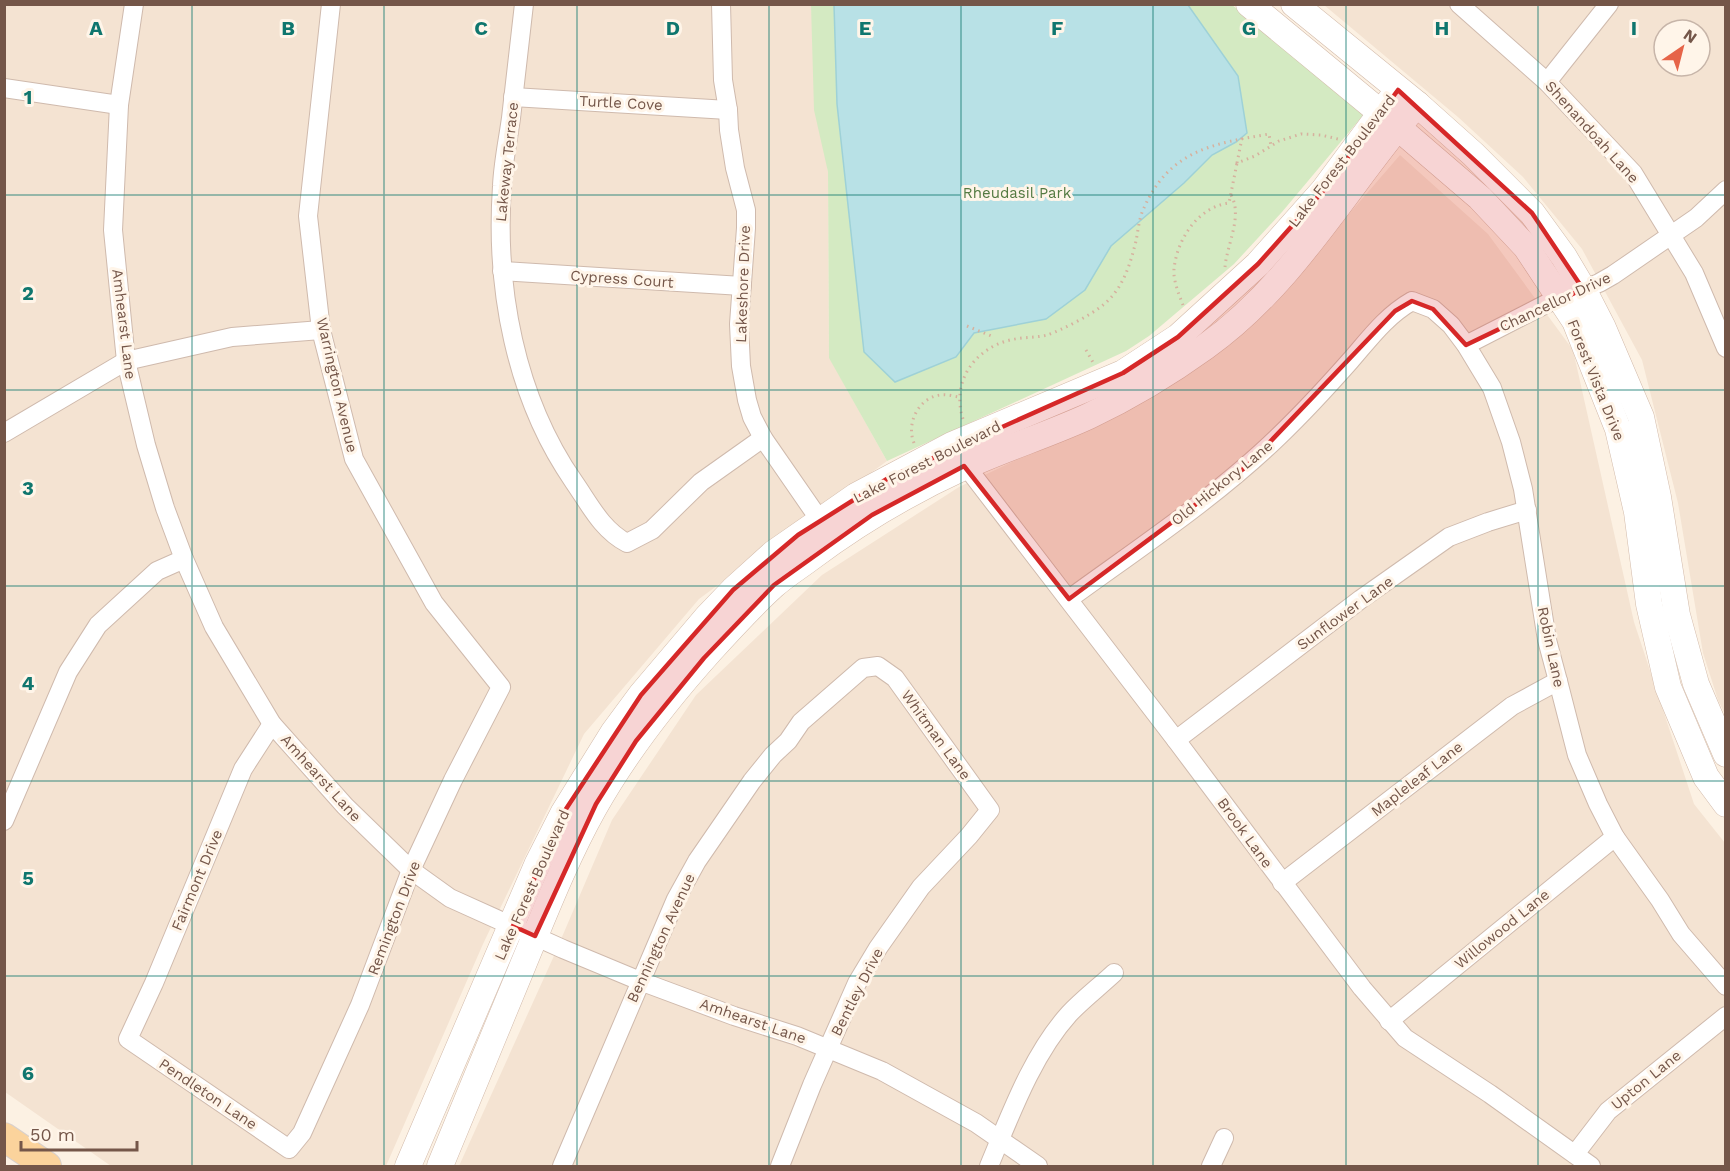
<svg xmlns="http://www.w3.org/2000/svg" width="1730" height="1171" font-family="'Work Sans',sans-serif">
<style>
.residential{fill:#f4e3d2;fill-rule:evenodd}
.green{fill:#d4eac2}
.water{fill:#b8e1e6;stroke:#9ed1d7;stroke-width:1.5}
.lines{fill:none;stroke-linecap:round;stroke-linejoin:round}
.street-casing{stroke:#cfbaad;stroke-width:20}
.secondary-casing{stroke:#d2baaa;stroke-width:27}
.primary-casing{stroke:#d8d0cc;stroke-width:30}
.path{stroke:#d6b19e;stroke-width:3;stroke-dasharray:1.5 4.5;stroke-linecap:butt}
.street{stroke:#fff;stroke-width:18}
.secondary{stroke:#fff;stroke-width:26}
.primary{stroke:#fbd39c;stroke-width:28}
.marked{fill:#d62828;fill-opacity:0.2;stroke:#d62828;stroke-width:4.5;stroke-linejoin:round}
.grid{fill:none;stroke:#0f766e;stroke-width:1.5;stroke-opacity:0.55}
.labels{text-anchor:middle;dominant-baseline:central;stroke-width:6;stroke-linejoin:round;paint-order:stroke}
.street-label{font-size:15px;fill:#745649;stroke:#fff5e9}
.park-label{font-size:15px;fill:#547a42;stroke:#fff5e9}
.grid-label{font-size:20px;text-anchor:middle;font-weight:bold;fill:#0f766e;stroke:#fff5e9;stroke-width:6;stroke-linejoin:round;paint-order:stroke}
</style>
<rect width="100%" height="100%" fill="#fcf1e3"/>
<!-- residential -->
<g class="residential">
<path d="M5 5H811L828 172 829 357 887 461 699 599 584 734 483 944 386 1166H111L5 1092Z"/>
<path d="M1324 5H1725V714L1718 700 1703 653 1678 503 1642 360 1582 249 1523 177 1458 117ZM1664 30H1700V66H1664Z"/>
<path d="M1400 155 1488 234 1573 350 1634 622 1694 804 1725 843V1166H459L553 958 612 820 696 695 822 575 959 487 1117 413 1271 304Z"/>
</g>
<!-- green -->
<path class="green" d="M811 5H1232L1294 52 1365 113 1282 212 1234 264 1149 336 1126 351 887 461 829 358 828 172 814 110Z"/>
<!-- water -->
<path class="water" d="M834 5H1188L1238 76 1247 133 1236 142 1212 155 1184 183 1111 246 1085 290 1046 319 974 333 956 357 895 382 864 352 837 104Z"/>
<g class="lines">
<defs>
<g id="street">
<path d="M134 4 119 105 113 230 126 361 146 445 165 508 184 559 214 627 272 724 345 806 411 870 450 898 563 949 640 981 734 1016 797 1036 882 1071 976 1123 1038 1166"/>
<path d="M524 4C520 42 515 80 511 118 508 140 503 163 502 186 495 288 515 397 574 482 590 505 602 530 627 543L652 530 701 482 763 438"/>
<path d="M721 4 723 80 728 110 729 130 735 168 746 210V228L739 324 741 366 747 400 752 417 763 438 826 529"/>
<path d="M1459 4 1547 82 1633 173 1694 273 1726 348"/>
<path d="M1547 82 1609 4"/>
<path d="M4 88 119 105"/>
<path d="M513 97 728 110"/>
<path d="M502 271 742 286"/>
<path d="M1466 345 1546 304 1599 283 1613 275 1696 218 1726 190"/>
<path d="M4 433 126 361 232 337 321 330"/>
<path d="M959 457 1176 740 1362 988 1405 1038 1490 1094 1591 1166"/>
<path d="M1069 599C1139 548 1216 497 1278 437 1303 413 1327 387 1350 361 1370 338 1386 316 1412 301L1433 309 1451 325 1466 345 1492 388 1511 442 1523 489 1547 640 1558 681 1577 755 1598 804 1615 837 1660 900 1681 934 1726 986"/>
<path d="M272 724 243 769 154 983 128 1039 289 1149 302 1133 360 1005 411 870 453 780 501 687 434 603 354 459 321 330 308 216 331 4"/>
<path d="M1176 740 1361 599 1449 537 1488 522 1527 510"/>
<path d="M4 821 68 672 98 625 157 571 184 559"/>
<path d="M1282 883 1512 706 1558 681"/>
<path d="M1389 1021 1615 837"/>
<path d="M1575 1154 1608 1111 1726 1016"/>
<path d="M562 1166 676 899 697 861 752 781 773 755 788 741 801 722 863 668 878 666 895 678 990 810 969 836 921 887 878 948 857 983 812 1085 780 1166"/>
<path d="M989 1166C1010 1116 1032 1055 1069 1014 1082 1000 1099 987 1114 973"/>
<path d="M1211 1166 1224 1138"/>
</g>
<g id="secondary">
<path d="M1249 4 1381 113 1480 198 1526 247 1575 321 1618 429 1637 512 1649 604 1668 687 1706 777 1726 804"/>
<path d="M1294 4 1417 104 1473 154 1532 213 1564 257 1583 289 1603 328 1641 417 1658 497 1677 615 1696 684 1726 754"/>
<path d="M408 1166 537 865 564 812 613 733 641 695 708 616 733 590 774 553 856 496 952 445 1123 373 1178 337 1258 264 1323 191 1398 90"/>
<path d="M440 1166C468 1099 495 1032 523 965 545 912 566 858 594 808 626 751 667 699 710 651 730 629 751 606 773 586 784 576 797 568 809 559 857 523 909 492 964 467 1005 448 1048 435 1089 416 1129 397 1169 373 1205 347 1294 284 1347 185 1417 104"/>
</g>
<path id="primary" d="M4 1137 47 1166"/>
</defs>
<!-- street casing -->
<use href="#street" class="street-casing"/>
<!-- secondary casing -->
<use href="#secondary" class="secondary-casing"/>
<!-- primary casing -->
<use href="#primary" class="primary-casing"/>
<!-- path -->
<g class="path">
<path d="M1242 138 1237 163 1255 156 1279 141 1301 134 1321 135 1338 139"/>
<path d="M1225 267C1227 244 1243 216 1231 195"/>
<path d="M1183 305C1179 295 1173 280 1174 269 1177 239 1198 207 1229 203L1237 163"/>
<path d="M967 326 994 337"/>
<path d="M1086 350 1094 364"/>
<path d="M963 419C951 382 974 349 1010 340 1022 337 1035 338 1047 335 1062 330 1091 315 1103 305 1123 289 1130 265 1136 241 1138 231 1139 219 1143 210 1169 150 1212 144 1269 134L1271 146"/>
<path d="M914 443C906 424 918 398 940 395 946 394 953 396 959 397"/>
</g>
<!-- street -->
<use href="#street" class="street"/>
<!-- secondary -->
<use href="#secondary" class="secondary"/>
<!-- primary -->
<use href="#primary" class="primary"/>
</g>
<!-- marked area -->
<path class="marked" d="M1398 90 1532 213 1583 289 1466 345 1433 309 1412 301 1395 311 1246 467 1069 599 964 466 872 515 774 585 704 658 636 741 596 804 535 936 513 926 564 812 641 695 733 590 798 535 890 477 1123 373 1178 337 1258 264 1323 191Z"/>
<!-- grid -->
<path class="grid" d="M192 4V1166M384 4V1166M577 4V1166M769 4V1166M961 4V1166M1153 4V1166M1346 4V1166M1538 4V1166M4 195H1726M4 390H1726M4 586H1726M4 781H1726M4 976H1726"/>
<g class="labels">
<!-- street labels -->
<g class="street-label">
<text transform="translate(621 103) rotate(3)">Turtle Cove</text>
<text transform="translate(1592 132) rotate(48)">Shenandoah Lane</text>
<text transform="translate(1342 161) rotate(-52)">Lake Forest Boulevard</text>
<text transform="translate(507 162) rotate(-84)">Lakeway Terrace</text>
<text transform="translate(622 279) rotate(4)">Cypress Court</text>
<text transform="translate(743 284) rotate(-88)">Lakeshore Drive</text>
<text transform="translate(1555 302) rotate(-25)">Chancellor Drive</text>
<text transform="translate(124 324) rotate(83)">Amhearst Lane</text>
<text transform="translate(1596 380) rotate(68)">Forest Vista Drive</text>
<text transform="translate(337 385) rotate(77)">Warrington Avenue</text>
<text transform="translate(927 462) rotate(-27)">Lake Forest Boulevard</text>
<text transform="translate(1222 483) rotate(-39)">Old Hickory Lane</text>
<text transform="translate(1345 613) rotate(-36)">Sunflower Lane</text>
<text transform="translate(1551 647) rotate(78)">Robin Lane</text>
<text transform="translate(936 735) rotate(54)">Whitman Lane</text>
<text transform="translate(321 778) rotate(48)">Amhearst Lane</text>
<text transform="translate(1417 779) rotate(-38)">Mapleleaf Lane</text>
<text transform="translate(1245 833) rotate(54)">Brook Lane</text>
<text transform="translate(197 880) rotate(-67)">Fairmont Drive</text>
<text transform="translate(532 885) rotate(-66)">Lake Forest Boulevard</text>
<text transform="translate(394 918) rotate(-69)">Remington Drive</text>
<text transform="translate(1502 929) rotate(-39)">Willowood Lane</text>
<text transform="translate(661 938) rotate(-65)">Bennington Avenue</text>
<text transform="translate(857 992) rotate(-63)">Bentley Drive</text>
<text transform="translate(753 1021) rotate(19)">Amhearst Lane</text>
<text transform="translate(1646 1080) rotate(-39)">Upton Lane</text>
<text transform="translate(208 1094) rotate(34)">Pendleton Lane</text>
</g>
<!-- park labels -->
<g class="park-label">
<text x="1017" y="193">Rheudasil Park</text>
</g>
</g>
<g class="grid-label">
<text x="96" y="35">A</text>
<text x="288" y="35">B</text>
<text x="481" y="35">C</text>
<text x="673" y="35">D</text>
<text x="865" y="35">E</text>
<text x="1057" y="35">F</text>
<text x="1249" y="35">G</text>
<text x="1442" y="35">H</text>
<text x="1634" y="35">I</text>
<text x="28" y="104">1</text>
<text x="28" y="300">2</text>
<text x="28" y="495">3</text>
<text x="28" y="690">4</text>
<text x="28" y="885">5</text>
<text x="28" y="1080">6</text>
</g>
<!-- border -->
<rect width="1730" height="1171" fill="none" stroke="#745649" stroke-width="12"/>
<!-- north arrow -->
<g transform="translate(1682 48) rotate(35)"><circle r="28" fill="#fff5e9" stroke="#c7b5a9" stroke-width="1.5"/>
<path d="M0-4.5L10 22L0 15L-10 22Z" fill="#e66448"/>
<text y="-9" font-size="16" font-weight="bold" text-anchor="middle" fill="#745649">N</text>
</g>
<!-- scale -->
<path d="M21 1141v9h116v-9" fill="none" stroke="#745649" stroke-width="3"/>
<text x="30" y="1141" font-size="18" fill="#745649" stroke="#fff5e9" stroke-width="4.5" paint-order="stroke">50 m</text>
</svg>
